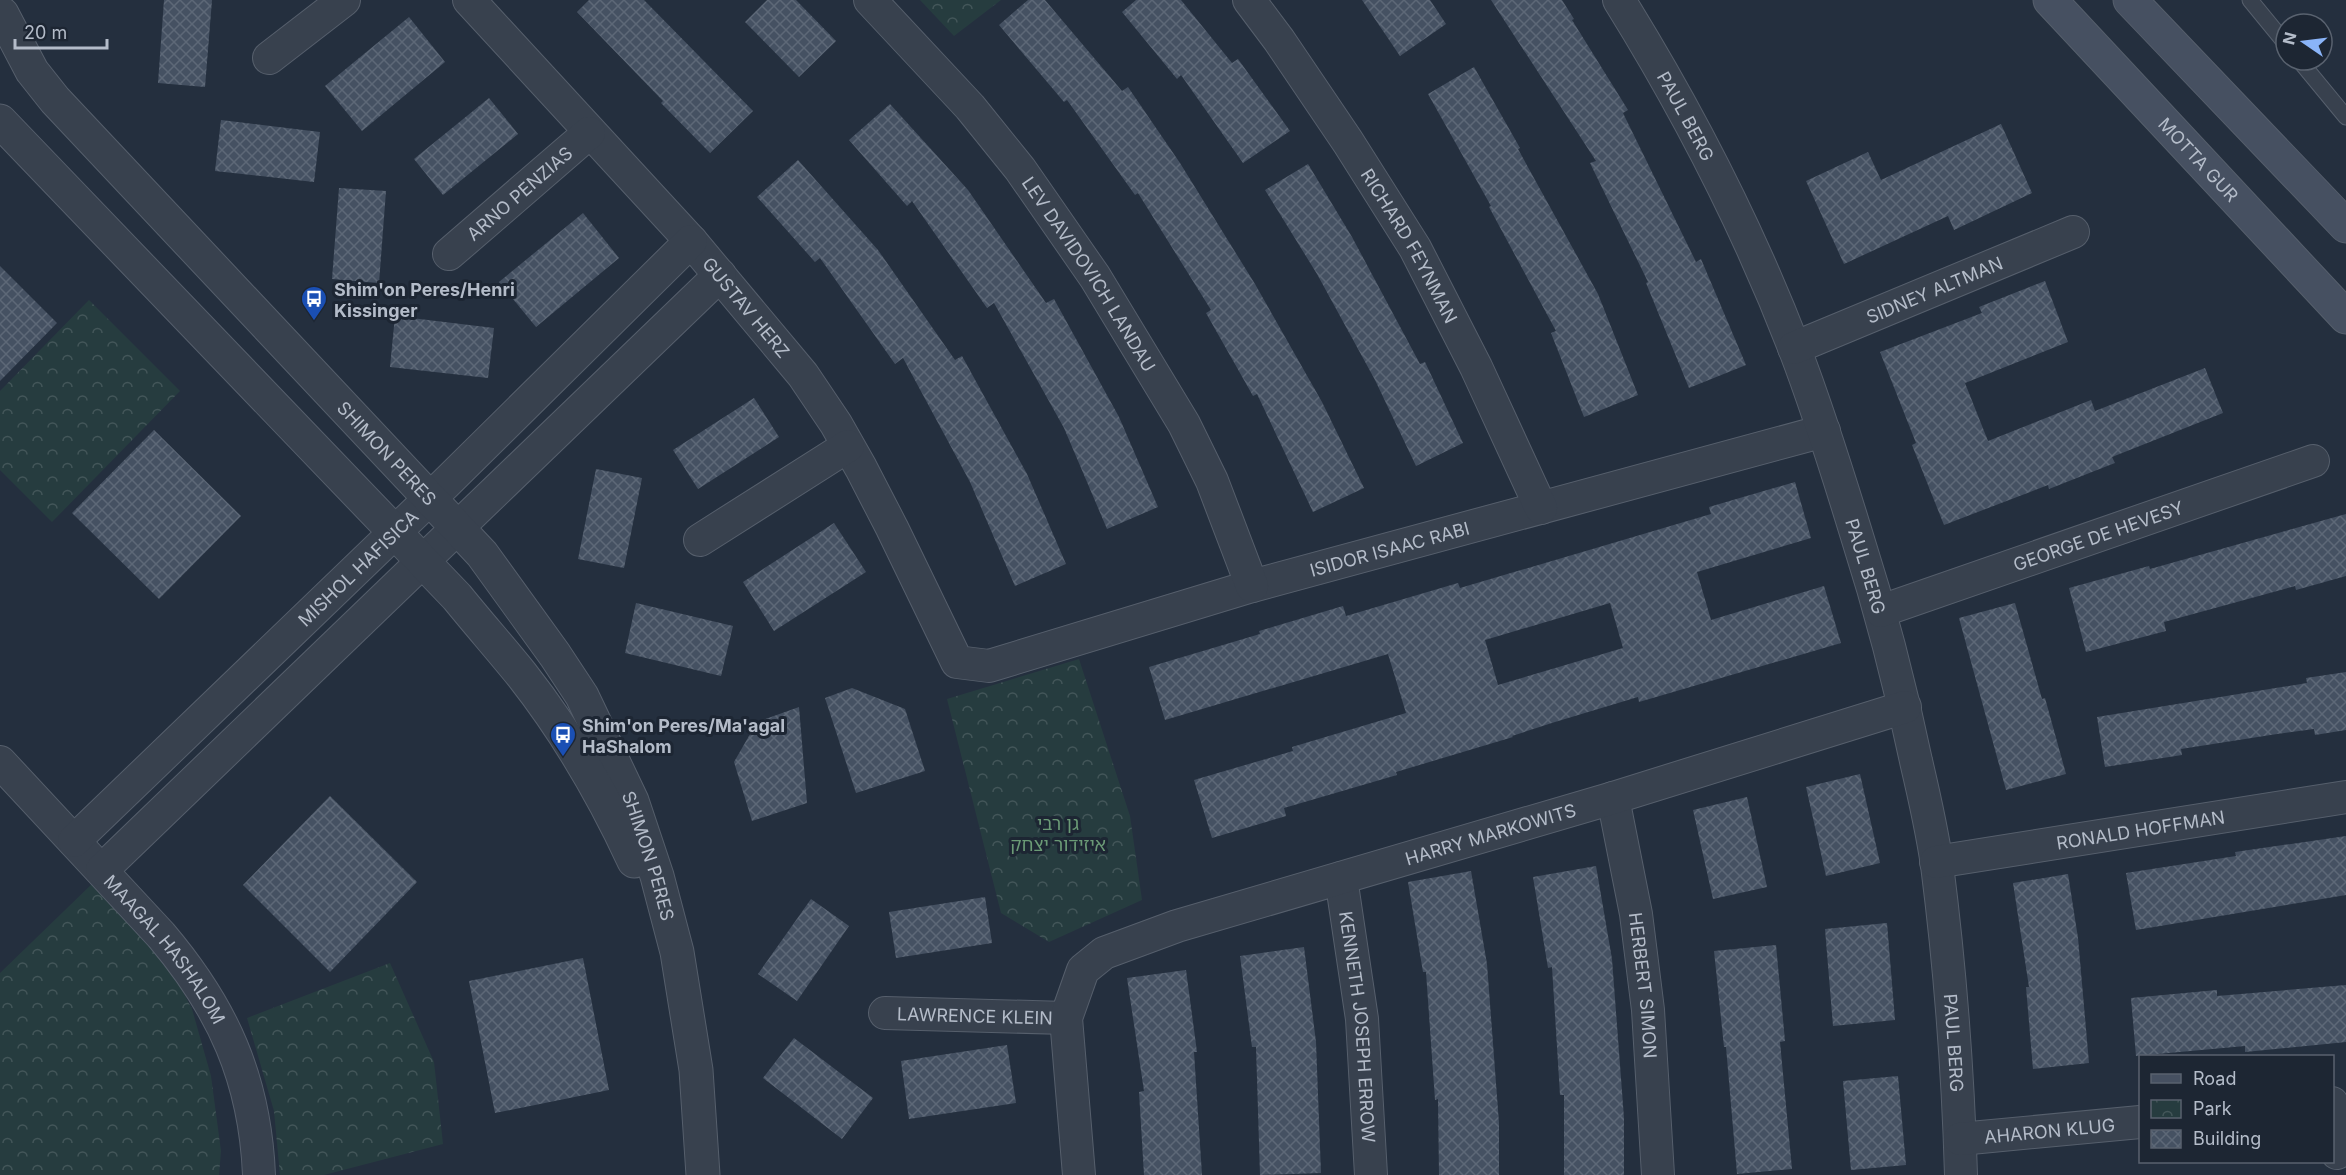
<svg xmlns="http://www.w3.org/2000/svg" width="2346" height="1175" font-family="Inter,'Noto Sans Hebrew',sans-serif">
<style>
.park{fill:url(#park-crowns)}
.building{fill:url(#building-cross-hatch);fill-rule:evenodd}
.lines{fill:none;stroke-linecap:round;stroke-linejoin:round}
.service-casing{stroke:#565f6c;stroke-width:17}
.minor-casing{stroke:#565f6c;stroke-width:34}
.tertiary-casing{stroke:#565f6c;stroke-width:35}
.secondary-casing{stroke:#565f6c;stroke-width:35}
.service{stroke:#38414e;stroke-width:15}
.minor{stroke:#38414e;stroke-width:32}
.tertiary{stroke:#38414e;stroke-width:33}
.secondary{stroke:#465061;stroke-width:33}
.labels{text-anchor:middle;dominant-baseline:central;stroke-width:6;stroke-linejoin:round;paint-order:stroke}
.street-label{font-size:18px;fill:#b4bcc9;stroke:#1d2633}
.poi-label{font-size:18px;font-weight:bold;fill:#b4bcc9;stroke:#1d2633;text-anchor:start}
.park-label{font-size:18px;fill:#6b9a76;stroke:#1d2633}
</style>
<defs>
<pattern id="park-crowns" width="20" height="18" patternUnits="userSpaceOnUse" patternTransform="scale(1.5)"><rect width="20" height="18" fill="#263c3f"/><path d="M2 6a3 3 0 1 1 6 0M12 15a3 3 0 1 1 6 0" fill="none" stroke="#435659"/></pattern>
<pattern id="building-cross-hatch" width="8" height="8" patternUnits="userSpaceOnUse" patternTransform="scale(1.5)"><rect width="8" height="8" fill="#455162"/><path d="M0 0l8 8M0 8l8-8" fill="none" stroke="#5d6877"/></pattern>
</defs>
<rect width="100%" height="100%" fill="#242f3e"/>
<!-- park -->
<g class="park">
<path d="M920 0H1001L954 36Z"/>
<path d="M89 300 180 391 52 522 0 470V391Z"/>
<path d="M1079 659 1130 816 1142 900 1049 942 1001 913 947 699Z"/>
<path d="M95 881 166 960 192 1009 211 1076 221 1151 219 1175H0V973Z"/>
<path d="M390 963 434 1062 443 1144 324 1175H280L274 1111 247 1018Z"/>
</g>
<!-- building -->
<g class="building">
<path d="M164 0H212L205 87 158 83Z"/>
<path d="M589 0H644L753 111 710 153 661 103 663 101 577 12Z"/>
<path d="M767 0H796L836 41 799 77 745 22Z"/>
<path d="M1028 0H1045L1122 91 1128 87 1180 163 1255 284 1322 402 1364 488 1313 512 1257 394 1253 396 1206 313 1211 310 1138 193 1135 195 1067 100 1064 102 999 25Z"/>
<path d="M1136 0H1181L1232 63 1238 59 1290 131 1243 163 1181 75 1177 79 1122 12Z"/>
<path d="M1362 0H1430L1446 24 1400 56Z"/>
<path d="M1491 0H1562L1574 19 1572 20 1628 110 1623 113 1696 262 1701 259 1746 365 1689 388 1646 283 1648 282 1590 163 1596 161Z"/>
<path d="M409 17 445 62 362 131 325 86Z"/>
<path d="M1474 67 1520 148 1518 149 1598 294 1638 395 1584 417 1551 333 1556 331 1489 207 1491 206 1428 94Z"/>
<path d="M489 98 518 134 443 195 414 159Z"/>
<path d="M890 104 968 190 1046 303 1054 299 1119 417 1158 507 1107 529 1064 428 994 303 987 308 912 201 907 206 849 140Z"/>
<path d="M221 120 320 132 314 182 215 171Z"/>
<path d="M2001 124 2032 193 1954 230 1948 216 1844 264 1806 181 1868 152 1881 180Z"/>
<path d="M798 160 878 250 955 360 962 356 1027 474 1066 564 1015 586 970 482 903 358 895 364 820 258 815 262 757 197Z"/>
<path d="M1308 164 1352 237 1420 364 1425 362 1463 443 1416 466 1375 380 1317 274 1265 190Z"/>
<path d="M339 188 386 191 379 283 332 279Z"/>
<path d="M583 213 619 258 536 327 499 282Z"/>
<path d="M0 266 57 323 0 381Z"/>
<path d="M2045 281 2068 342 1965 383 1988 441 2091 400 2095 411 2205 368 2223 413 2112 457 2115 463 2097 470 2049 489 2048 485 1944 525 1912 445 1916 443 1880 352 1982 313 1979 307Z"/>
<path d="M395 316 494 328 488 378 390 367Z"/>
<path d="M754 398 779 437 698 489 673 450Z"/>
<path d="M154 430 241 516 159 599 72 513Z"/>
<path d="M596 469 642 478 624 568 578 559Z"/>
<path d="M1795 482 1811 538 1697 572 1711 620 1824 586 1841 643 1639 702 1638 697 1555 722 1512 736 1513 737 1396 772 1397 775 1284 808 1286 816 1212 838 1194 780 1293 751 1292 747 1406 713 1388 654 1165 720 1149 667 1260 634 1259 631 1343 606 1346 616 1458 583 1460 588 1711 514 1709 507ZM1610 603 1623 648 1498 685 1485 640Z"/>
<path d="M2346 514V576L2296 590 2295 586 2164 622 2166 631 2086 652 2069 588 2149 566 2150 569Z"/>
<path d="M834 523 866 572 774 631 743 582Z"/>
<path d="M636 603 733 626 721 676 625 653Z"/>
<path d="M2015 603 2042 699 2045 698 2066 774 2006 790 1959 618Z"/>
<path d="M2346 672V730L2315 735 2314 729 2277 734 2181 749 2182 755 2105 767 2097 717 2307 683 2306 678Z"/>
<path d="M852 688 905 709 925 771 856 793 825 698Z"/>
<path d="M799 707 807 803 752 821 734 762 757 722Z"/>
<path d="M1860 774 1880 863 1826 876 1806 787Z"/>
<path d="M330 796 417 882 330 972 243 885Z"/>
<path d="M1747 797 1767 887 1713 899 1693 810Z"/>
<path d="M2346 836V895L2136 930 2126 873 2236 856 2235 852Z"/>
<path d="M1596 866 1612 959 1624 1118V1175H1564V1095H1560L1552 967 1548 968 1533 877Z"/>
<path d="M1471 871 1487 964 1499 1123V1175H1439L1438 1099 1435 1100 1426 972H1423L1408 882Z"/>
<path d="M2068 874 2078 938 2089 1063 2033 1069 2026 987H2029L2013 883Z"/>
<path d="M985 897 992 943 896 958 889 912Z"/>
<path d="M811 899 849 926 797 1001 758 974Z"/>
<path d="M1887 923 1895 1020 1833 1026 1825 929Z"/>
<path d="M1776 945 1785 1041 1780 1042 1792 1169 1737 1174 1726 1047H1724L1714 951Z"/>
<path d="M1304 947 1316 1042 1321 1173 1260 1175 1256 1047H1252L1240 956Z"/>
<path d="M583 958 609 1090 495 1113 469 981Z"/>
<path d="M1186 970 1197 1052H1194L1202 1175H1144L1139 1092 1144 1091 1127 978Z"/>
<path d="M2346 985V1042L2245 1052V1046L2136 1056 2131 998 2217 990V996Z"/>
<path d="M794 1038 873 1098 842 1139 763 1078Z"/>
<path d="M1007 1045 1016 1103 909 1119 901 1061Z"/>
<path d="M1898 1076 1906 1165 1851 1170 1843 1081Z"/>
</g>
<g class="lines">
<defs>
<g id="service">
<path d="M2250 0 2286 44"/>
<path d="M2299 60 2346 117"/>
</g>
<g id="minor">
<path id="s1" d="M469 0 691 241 803 375 836 424 861 468 892 528 957 662 989 666 1252 586 1824 431"/>
<path id="s2" d="M870 0 970 107 1020 169 1095 277 1184 424 1212 481 1252 586"/>
<path id="s3" d="M1249 0 1279 40 1348 142 1415 248 1476 367 1541 508"/>
<path id="s4" d="M1619 0C1688 111 1748 228 1795 350 1818 410 1837 471 1856 533 1880 608 1900 684 1916 761 1924 795 1932 830 1937 865 1950 967 1958 1072 1961 1175"/>
<path d="M269 58 344 0"/>
<path id="s5" d="M449 254 589 133"/>
<path id="s6" d="M1794 348 2073 232"/>
<path d="M700 540 848 446"/>
<path id="s7" d="M1881 611 2313 461"/>
<path id="s8" d="M0 762 161 935C223 1008 255 1079 259 1175"/>
<path id="s9" d="M1613 798 1636 914 1648 1010 1658 1175"/>
<path id="s10" d="M74 841 445 484 691 241"/>
<path id="s11" d="M1936 862 2346 797"/>
<path d="M102 870 720 275"/>
<path id="s12" d="M1341 878 1362 1019 1371 1175"/>
<path id="s13" d="M885 1013 1066 1018"/>
<path d="M2332 1103 2337 1153"/>
<path id="s14" d="M1960 1139 2140 1122"/>
<path id="s15" d="M1079 1175 1066 1018 1083 970 1104 953 1177 926 1613 798 1905 707"/>
</g>
<g id="tertiary">
<path id="s16" d="M2 14 32 71 55 100 482 554 555 655 582 696 632 801 657 876 677 952 696 1070 703 1175"/>
<path d="M0 121 457 597C478 623 501 649 522 675 566 731 604 796 634 861"/>
</g>
<g id="secondary">
<path id="s17" d="M2050 0 2346 317"/>
<path d="M2130 0 2346 226"/>
</g>
</defs>
<!-- service casing -->
<use href="#service" class="service-casing"/>
<!-- minor casing -->
<use href="#minor" class="minor-casing"/>
<!-- tertiary casing -->
<use href="#tertiary" class="tertiary-casing"/>
<!-- secondary casing -->
<use href="#secondary" class="secondary-casing"/>
<!-- service -->
<use href="#service" class="service"/>
<!-- minor -->
<use href="#minor" class="minor"/>
<!-- tertiary -->
<use href="#tertiary" class="tertiary"/>
<!-- secondary -->
<use href="#secondary" class="secondary"/>
</g>
<!-- icons -->
<defs>
<symbol id="bus-pin" viewBox="-11 -11 22 30"><path d="M0 17L-7.5 6A9.5 9.5 0 1 1 7.5 6Z" fill="#1a4fb4" stroke="#1d2633"/><path d="M-5-6H5V4H4V6H2V4H-2V6H-4V4H-5ZM-3.5-4V0h7V-4ZM-3.5 1.2v1.5H-2V1.2ZM2 1.2v1.5H3.5V1.2Z" fill="#fff"/></symbol>
</defs>
<g fill-rule="evenodd">
<use href="#bus-pin" x="299" y="284" width="30" height="40"/>
<use href="#bus-pin" x="548" y="720" width="30" height="40"/>
</g>
<g class="labels">
<!-- street labels -->
<g class="street-label">
<text stroke="none"><textPath href="#s4" startOffset="134">PAUL BERG</textPath></text>
<text stroke="none"><textPath href="#s17" startOffset="218">MOTTA GUR</textPath></text>
<text stroke="none"><textPath href="#s5" startOffset="93">ARNO PENZIAS</textPath></text>
<text stroke="none"><textPath href="#s3" startOffset="294">RICHARD FEYNMAN</textPath></text>
<text stroke="none"><textPath href="#s2" startOffset="352">LEV DAVIDOVICH LANDAU</textPath></text>
<text stroke="none"><textPath href="#s6" startOffset="152">SIDNEY ALTMAN</textPath></text>
<text stroke="none"><textPath href="#s1" startOffset="414">GUSTAV HERZ</textPath></text>
<text stroke="none"><textPath href="#s16" startOffset="586">SHIMON PERES</textPath></text>
<text stroke="none"><textPath href="#s7" startOffset="230">GEORGE DE HEVESY</textPath></text>
<text stroke="none"><textPath href="#s1" startOffset="1278">ISIDOR ISAAC RABI</textPath></text>
<text stroke="none"><textPath href="#s4" startOffset="620">PAUL BERG</textPath></text>
<text stroke="none"><textPath href="#s10" startOffset="394">MISHOL HAFISICA</textPath></text>
<text stroke="none"><textPath href="#s11" startOffset="207">RONALD HOFFMAN</textPath></text>
<text stroke="none"><textPath href="#s15" startOffset="640">HARRY MARKOWITS</textPath></text>
<text stroke="none"><textPath href="#s16" startOffset="1072">SHIMON PERES</textPath></text>
<text stroke="none"><textPath href="#s8" startOffset="250">MAAGAL HASHALOM</textPath></text>
<text stroke="none"><textPath href="#s9" startOffset="190">HERBERT SIMON</textPath></text>
<text stroke="none"><textPath href="#s13" startOffset="90">LAWRENCE KLEIN</textPath></text>
<text stroke="none"><textPath href="#s12" startOffset="150">KENNETH JOSEPH ERROW</textPath></text>
<text stroke="none"><textPath href="#s4" startOffset="1106">PAUL BERG</textPath></text>
<text stroke="none"><textPath href="#s14" startOffset="90">AHARON KLUG</textPath></text>
</g>
<!-- poi labels -->
<g class="poi-label">
<text x="334" y="289">Shim'on Peres/Henri<tspan x="334" dy="21">Kissinger</tspan></text>
<text x="582" y="725">Shim'on Peres/Ma'agal<tspan x="582" dy="21">HaShalom</tspan></text>
</g>
<!-- park labels -->
<g class="park-label">
<text x="1058" y="823">גן רבי<tspan x="1058" dy="21">איזידור יצחק</tspan></text>
</g>
</g>
<!-- legend -->
<rect x="2139" y="1055" width="195" height="108" fill="#1d2633" stroke="#59626f" stroke-width="1.5"/>
<rect x="2151" y="1074" width="30" height="9" fill="#465061" stroke="#59626f" stroke-width="1.5"/>
<text x="2193" y="1085" font-size="18" fill="#b4bcc9">Road</text>
<rect x="2151" y="1100" width="30" height="18" fill="url(#park-crowns)" stroke="#59626f" stroke-width="1.5"/>
<text x="2193" y="1115" font-size="18" fill="#b4bcc9">Park</text>
<rect x="2151" y="1130" width="30" height="18" fill="url(#building-cross-hatch)" stroke="#59626f" stroke-width="1.5"/>
<text x="2193" y="1145" font-size="18" fill="#b4bcc9">Building</text>
<!-- north arrow -->
<g transform="translate(2304 42) rotate(284)"><circle r="28" fill="#1d2633" stroke="#59626f" stroke-width="1.5"/>
<path d="M0-4.5L10 22L0 15L-10 22Z" fill="#8ab4f8"/>
<text y="-9" font-size="16" font-weight="bold" text-anchor="middle" fill="#b4bcc9">N</text>
</g>
<!-- scale -->
<path d="M15 39v9h92v-9" fill="none" stroke="#b4bcc9" stroke-width="3"/>
<text x="24" y="39" font-size="18" fill="#b4bcc9" stroke="#1d2633" stroke-width="4.5" paint-order="stroke">20 m</text>
</svg>
